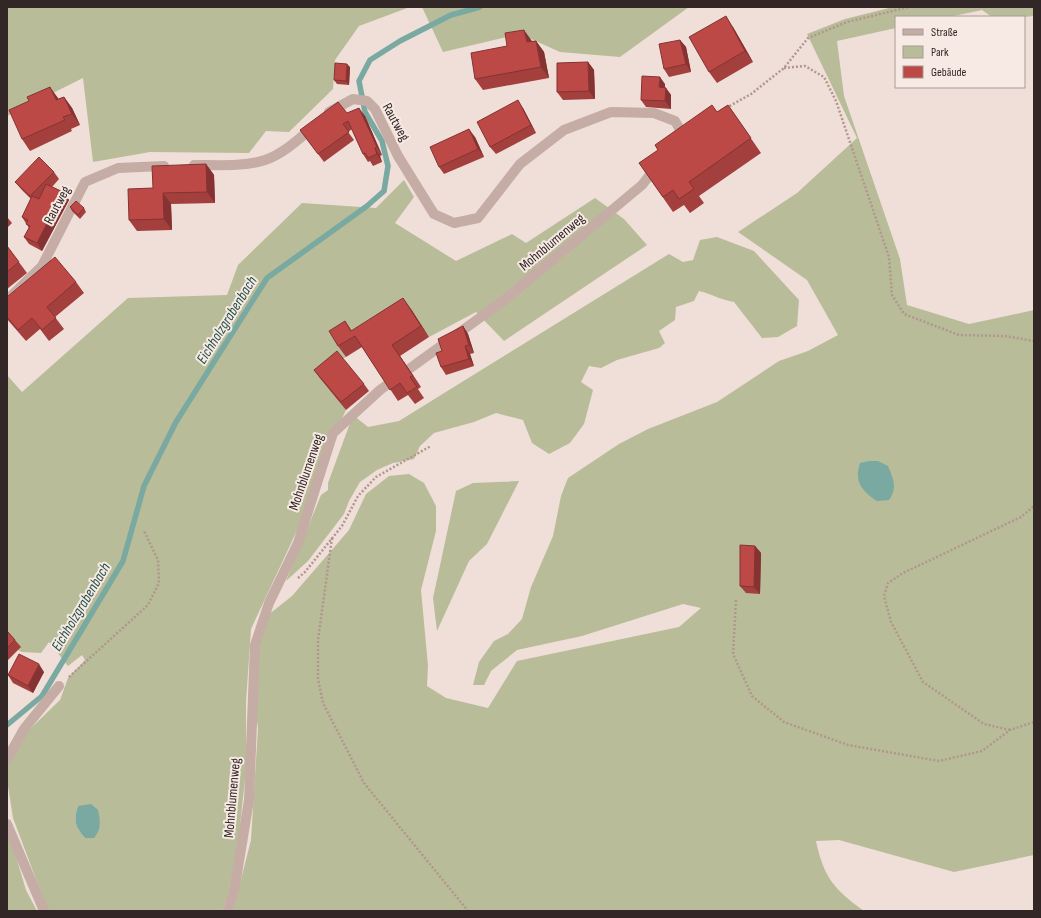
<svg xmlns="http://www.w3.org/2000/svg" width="1041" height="918" font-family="'Sofia Sans Condensed',sans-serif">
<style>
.green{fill:#b8bc99;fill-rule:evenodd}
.water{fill:#79a9a0}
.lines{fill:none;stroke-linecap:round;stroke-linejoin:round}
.stream{stroke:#79a9a0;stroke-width:5.5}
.path{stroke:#b1968f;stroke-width:2.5;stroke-dasharray:2 2;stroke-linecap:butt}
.street{stroke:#c5aca5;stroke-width:10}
.wall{fill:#a33f3d}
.shaded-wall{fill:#843332}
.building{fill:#bd4947;stroke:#843332}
.labels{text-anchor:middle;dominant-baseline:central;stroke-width:4;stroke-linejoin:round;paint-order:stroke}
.street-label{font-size:14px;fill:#322726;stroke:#f7e9e3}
.water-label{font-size:15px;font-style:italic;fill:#1f5048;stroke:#f7e9e3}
</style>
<rect width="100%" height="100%" fill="#efdfd8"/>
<!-- green -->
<g class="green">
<path d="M7 7H410L359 26 335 60 333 89 289 132 266 131 249 153 150 152 93 162 83 78 7 116Z"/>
<path d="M422 7H689L620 57 560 52 520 34 443 52Z"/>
<path d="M893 7H1034V16L1024 17H992L982 10 949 17H896V28L837 41 844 96 900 259 907 305 969 324 1034 310V855L954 872 839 840 816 841C824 878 834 889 864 911H233L251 840 258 729 255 703 256 675 263 619 292 596 349 530 366 494 389 476 409 474 424 483 436 506V531L421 590 428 666 427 686 446 698 488 708 517 661 679 627 701 608 683 604 582 636 517 650 491 671 484 685H473L479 662 494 641 508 634 522 619 531 587 553 536 561 496 568 478 619 444 648 429 717 402 779 361 808 351 838 335 807 280 738 232 797 193 857 138 807 34 845 19Z"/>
<path d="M404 180 414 197 395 223 456 261 512 234 526 243 595 198 624 219 647 245 504 341 476 312 429 337 411 309 337 343 346 357 342 359 346 410 334 435 307 509 251 629 246 702V769L239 835 234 872 223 911H48L13 818 7 780 8 762 28 731 60 700 68 678 85 660 82 655 68 666 49 642 41 653 22 652 18 650 20 647 7 634V375L22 392 128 298 227 295 238 265 302 203 376 208ZM78 806 85 838C75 827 73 820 78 806Z"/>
<path d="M717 237 754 251 799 300 797 326 778 337 762 338 734 302C721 300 712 294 699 291L694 301 676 307 675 320 659 331 665 343 659 348 617 360 601 368 589 366 581 382 593 390 584 424 570 443 549 454 532 443 523 420 496 413 474 422 434 433 420 446 414 459 393 463 377 470 360 482 349 501 344 514 308 561 286 581 321 495 328 490V483L353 415 368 427 399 421 669 254 683 262 693 260 700 240Z"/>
<path d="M519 481 487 544 469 561 437 631 433 598 456 491 473 483Z"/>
<path d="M7 839 11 840 26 890 37 911H7Z"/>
</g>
<!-- water -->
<g class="water">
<path d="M869 461H878L888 466C893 478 898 488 889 500L877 501C862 491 854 482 860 463Z"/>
<path d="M91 804 98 810C100 820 102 829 94 838H85C75 827 73 820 78 806Z"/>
</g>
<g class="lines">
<!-- stream -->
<path class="stream" d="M7 725 42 696 123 561 144 486 176 422 267 278 367 206 384 191 388 166 382 141 365 112 359 81 370 60 400 41 451 15 480 7"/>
<!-- path -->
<g class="path">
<path d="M784 68 805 66 824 77 836 101 889 257 892 295 904 314 959 335 1005 336 1034 341"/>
<path d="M726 108 751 94 784 68 808 38 847 22 909 7"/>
<path d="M332 538 318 640V679L323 703 364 783 468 911"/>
<path d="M298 578 305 572 342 526 358 496 376 477 431 446"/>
<path d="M736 600 733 654 752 696 784 722 848 745 939 761 982 751 1010 730 1034 722"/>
<path d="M69 677 148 605 159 583 158 560 144 531"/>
<path d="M1010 730 984 724 923 682 891 622 884 596 888 583 903 573 1021 517 1034 506"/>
</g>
<!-- street -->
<g class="street">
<path d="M329 112 353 99 367 101 375 109 398 156 434 214 454 223 478 218 520 164 564 130 611 112 654 113 675 121 682 133 678 139"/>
<path d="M194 165C215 165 245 167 265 160 283 154 299 139 313 127"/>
<path d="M7 300 42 266 85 182 118 168 164 166"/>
<path d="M7 759 24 729 59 686"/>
<path d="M7 824 44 911"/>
<path d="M228 911 235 886 249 800 255 645 269 603 298 543 333 433 380 390 503 301 642 185 656 167"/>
</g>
</g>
<!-- wall -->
<g class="wall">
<path d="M733 27 753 62 717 83 709 72Z"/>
<path d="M680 40 686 47 691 72 669 77 664 69Z"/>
<path d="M532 41H536L544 52 549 78 483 90 475 79Z"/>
<path d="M588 62 594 70 595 99 563 100 557 92Z"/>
<path d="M350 67 349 85 337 84 334 80Z"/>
<path d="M665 84V87L671 95V109L646 107 641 100Z"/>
<path d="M64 97 72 108 80 125 71 129 72 131 30 151 22 139 58 99Z"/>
<path d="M728 105 761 153 699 196 704 203 690 213 684 205 673 212 639 163Z"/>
<path d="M523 108 536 133 496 154 490 147Z"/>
<path d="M347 113 365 116 382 155 380 156 382 162 373 166 370 161 368 162 363 154 352 129 348 132 354 140 324 162 300 130Z"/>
<path d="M475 137 484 157 444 174 439 167Z"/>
<path d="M206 164 214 175 215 203 171 204 172 230 137 231 129 220 153 188Z"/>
<path d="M54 172 59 179 52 187 63 192 69 200 42 251 29 244 24 237 29 228 22 217 31 199 21 189 15 182Z"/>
<path d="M70 207 84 208 86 212 80 219 72 211Z"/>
<path d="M7 217 12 223 7 228Z"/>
<path d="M7 246 27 273 7 289Z"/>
<path d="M76 282 84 293 55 317 64 329 49 341 40 329 26 341 7 319V297Z"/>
<path d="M411 309 429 337 400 356 421 387 418 389 424 398 415 404 408 395 398 401 362 347 346 357 338 346 345 321 352 331Z"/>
<path d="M463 326 468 334 474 353 470 354 474 366 446 375 441 367 442 351Z"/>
<path d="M314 370 364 384 369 391 346 410 319 377Z"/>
<path d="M755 546 761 553 760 594 746 593 740 586Z"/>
<path d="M7 631 15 640 21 647 7 661Z"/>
<path d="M44 672 33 693 13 683 8 675Z"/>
</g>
<!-- shaded-wall -->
<g class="shaded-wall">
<path d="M726 16 733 27 753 62 745 51Z"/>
<path d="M524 30 532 41 535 54 527 42Z"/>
<path d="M680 40 686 47 691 72 686 64Z"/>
<path d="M536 41 544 52 549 78 541 67Z"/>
<path d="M588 62 594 70 595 99 589 91Z"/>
<path d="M347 64 350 67 349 85 346 81Z"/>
<path d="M660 77 665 84 664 95 659 87Z"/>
<path d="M50 87 58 98 64 112 56 100Z"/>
<path d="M666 88 671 95V109L665 101Z"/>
<path d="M64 97 72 108 80 125 72 114Z"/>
<path d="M518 100 523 108 536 133 531 125Z"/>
<path d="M359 108 365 116 382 155 377 147Z"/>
<path d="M469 129 475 137 484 157 478 149Z"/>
<path d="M375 148 380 156 382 162 377 154Z"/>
<path d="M206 164 214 175 215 203 207 192Z"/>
<path d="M63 192 69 200 42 251 37 243Z"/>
<path d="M163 193 171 204 172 230 164 219Z"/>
<path d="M403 298 411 309 429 337 421 326Z"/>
<path d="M463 326 468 334 474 353 469 345Z"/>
<path d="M392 345 400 356 421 387 413 376Z"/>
<path d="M465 346 470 354 474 366 469 359Z"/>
<path d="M755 546 761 553 760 594 754 587Z"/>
<path d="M39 664 44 672 33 693 28 686Z"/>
</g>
<!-- building -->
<g class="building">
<path d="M726 16 745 51 709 72 689 37Z"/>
<path d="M524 30 527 42 536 41 541 67 475 79 471 53 507 46 505 33Z"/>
<path d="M680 40 686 64 664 69 659 44Z"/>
<path d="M588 62 589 91 557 92V63Z"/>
<path d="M335 63 347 64 346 81 334 80Z"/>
<path d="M642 76 660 77 659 87 666 88 665 101 641 100Z"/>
<path d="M50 87 56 100 64 97 72 114 63 117 65 120 22 139 9 110 29 101 27 97Z"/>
<path d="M518 100 531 125 490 147 477 122Z"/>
<path d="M338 102 347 113 359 108 377 147 375 148 377 154 368 158 365 153 363 154 348 121 343 124 349 132 318 154 300 130Z"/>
<path d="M712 105 717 112 728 105 751 138 689 182 694 189 679 199 673 190 663 197 639 163 658 150 655 145Z"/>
<path d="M469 129 478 149 439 167 430 147Z"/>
<path d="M39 157 54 172 30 196 15 182Z"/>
<path d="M206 164 207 192 163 193 164 219 129 220 128 189 153 188 152 166Z"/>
<path d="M46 184 63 192 37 243 24 237 30 226 26 224 28 220 22 217 32 196 39 199Z"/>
<path d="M76 201 84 208 78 215 70 207Z"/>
<path d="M7 246 19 262 7 272Z"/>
<path d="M55 257 76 282 47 307 56 318 42 330 32 318 18 330 7 317V297Z"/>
<path d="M403 298 421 326 392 345 413 376 410 377 417 387 407 393 400 383 390 390 355 336 338 346 329 331 345 321 351 331Z"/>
<path d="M463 326 469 345 465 346 469 359 441 367 436 353 442 351 438 339Z"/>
<path d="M337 351 364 384 341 402 314 370Z"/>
<path d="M740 545 755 546 754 587 740 586Z"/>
<path d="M7 631 15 640 7 648Z"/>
<path d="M19 654 39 664 28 686 8 675Z"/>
</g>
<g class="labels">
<!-- street labels -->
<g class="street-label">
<text transform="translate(396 122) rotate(61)">Rautweg</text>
<text transform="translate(57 205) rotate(-62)">Rautweg</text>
<text transform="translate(552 242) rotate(-40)">Mohnblumenweg</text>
<text transform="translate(306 472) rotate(-71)">Mohnblumenweg</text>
<text transform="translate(232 798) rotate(-85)">Mohnblumenweg</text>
</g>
<!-- water labels -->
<g class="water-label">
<text transform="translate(227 320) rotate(-58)">Eichholzgrabenbach</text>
<text transform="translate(81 607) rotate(-59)">Eichholzgrabenbach</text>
</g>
</g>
<!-- border -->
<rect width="1041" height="918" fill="none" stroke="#322726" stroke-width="16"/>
<!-- legend -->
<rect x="895" y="16" width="130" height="72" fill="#f7e9e3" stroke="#a89b97"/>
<rect x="903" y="29" width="20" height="6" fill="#c5aca5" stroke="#a89b97"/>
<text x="931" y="36" font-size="12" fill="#322726">Straße</text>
<rect x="903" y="46" width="20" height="12" fill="#b8bc99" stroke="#a89b97"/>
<text x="931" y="56" font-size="12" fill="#322726">Park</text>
<rect x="903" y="66" width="20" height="12" fill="#bd4947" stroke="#a89b97"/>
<text x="931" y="76" font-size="12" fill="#322726">Gebäude</text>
</svg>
